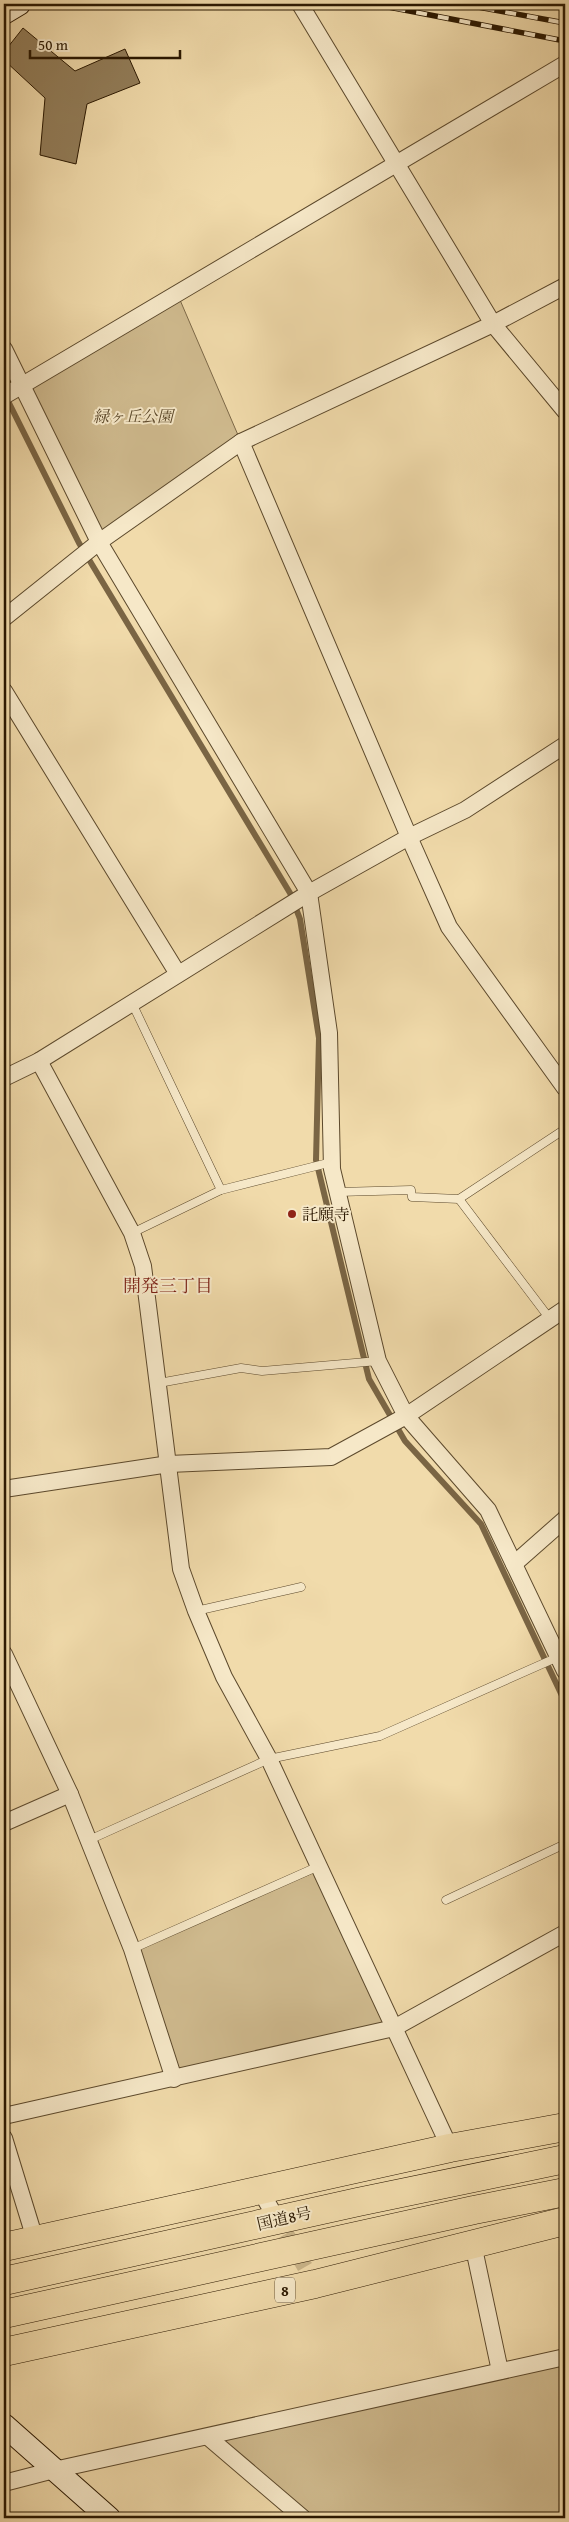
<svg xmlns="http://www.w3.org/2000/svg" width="569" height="2522" font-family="'Gentium Book Plus','Noto Serif JP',serif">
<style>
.green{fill:#cfba8e;stroke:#7d6948}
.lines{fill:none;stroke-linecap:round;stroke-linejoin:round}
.stream{stroke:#7a6544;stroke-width:6}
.building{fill:#927d59;stroke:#2b1801}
.street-tunnel{stroke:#c9b489;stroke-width:16;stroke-dasharray:16 8;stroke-linecap:butt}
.lane-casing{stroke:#5c492c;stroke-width:9}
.street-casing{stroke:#5c492c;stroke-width:18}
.secondary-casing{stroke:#2b1801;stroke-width:24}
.highway-casing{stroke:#2b1801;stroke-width:29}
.lane{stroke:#f6e8c8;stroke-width:8}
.street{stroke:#f6e8c8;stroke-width:16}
.secondary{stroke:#f6e8c8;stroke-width:22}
.highway{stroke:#f1dbab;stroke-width:28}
.rail-casing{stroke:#2b1801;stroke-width:5.5}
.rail{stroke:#f6e8c8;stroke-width:4;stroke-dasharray:11;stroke-linecap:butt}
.poi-dot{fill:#8f2418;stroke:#f6e8c8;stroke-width:2}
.labels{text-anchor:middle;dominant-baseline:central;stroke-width:4;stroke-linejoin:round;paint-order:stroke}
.shield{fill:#f6e8c8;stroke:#68563d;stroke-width:1}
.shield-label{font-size:15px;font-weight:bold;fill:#2b1801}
.park-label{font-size:16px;font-style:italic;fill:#5c492b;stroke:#f6e8c8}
.poi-label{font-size:16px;fill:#2b1801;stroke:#f6e8c8;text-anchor:start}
.street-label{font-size:16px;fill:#2b1801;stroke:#f6e8c8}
.neighbourhood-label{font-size:18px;fill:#7a1f14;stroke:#f6e8c8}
</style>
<rect width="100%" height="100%" fill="#f1dbab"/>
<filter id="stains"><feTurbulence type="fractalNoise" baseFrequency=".004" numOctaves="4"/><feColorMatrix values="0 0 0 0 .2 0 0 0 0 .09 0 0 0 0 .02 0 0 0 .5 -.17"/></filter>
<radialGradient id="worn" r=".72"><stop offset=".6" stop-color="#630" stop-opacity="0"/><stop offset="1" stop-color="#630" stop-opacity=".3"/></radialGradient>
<!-- green -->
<g class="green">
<path d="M177 293 241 442 99 542 21 385Z"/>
<path d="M320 1870 391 2022 181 2077 132 1949Z"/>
<path d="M565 2357V2518H303L208 2437Z"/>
</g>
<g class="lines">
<!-- stream -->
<path class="stream" d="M6 397 79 543 290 893 300 919 319 1038 316 1160 369 1379 405 1441 481 1524 565 1702"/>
</g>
<!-- building -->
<path class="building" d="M23 28 75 71 125 49 140 83 87 104 76 164 40 155 45 98 4 60V52Z"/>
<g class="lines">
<!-- street-tunnel -->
<path class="street-tunnel" d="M274 2213 305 2267"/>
<defs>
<g id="lane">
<path d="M132 1003 221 1190"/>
<path d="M338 1192 411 1190 412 1197 459 1199 565 1129"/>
<path d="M459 1199 550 1319"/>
<path d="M132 1233 221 1190 332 1162"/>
<path d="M159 1383 241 1368 262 1371 378 1361"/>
<path d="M196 1611 301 1587"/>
<path d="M89 1840 269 1759 380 1736 558 1657"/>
<path d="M446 1900 565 1844"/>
<path d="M132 1949 319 1866"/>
</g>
<g id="street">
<path d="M300 4 493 324 565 411"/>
<path d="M4 349 99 542 309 893 329 1033 332 1169 378 1361 406 1416 488 1510 565 1671"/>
<path d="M4 396 565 64"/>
<path d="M241 442 409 837 449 927 565 1088"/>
<path d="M4 618 99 542 241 442 493 324 565 286"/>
<path d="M4 691 178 974"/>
<path d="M39 1061 132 1233 143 1266 181 1569 196 1611 224 1677 269 1759 450 2148"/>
<path d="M4 1078 39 1061 309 893 409 837 465 810 565 745"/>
<path d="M4 1489 169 1464 331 1457 406 1416 565 1309"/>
<path d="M514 1564 565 1519"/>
<path d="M4 1654 70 1794 132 1949 174 2079"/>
<path d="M4 1823 70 1794"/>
<path d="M4 2116 394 2028 565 1933"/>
<path d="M4 2138 35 2239"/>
<path d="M260 2190 272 2211"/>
<path d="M473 2244 500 2371"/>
<path d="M208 2437 303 2518"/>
<path d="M4 2483 54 2470 565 2357"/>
</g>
<g id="secondary">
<path d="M4 13 19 4"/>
<path d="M4 2425 109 2518"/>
</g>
<g id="highway">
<path d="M4 2247 450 2148 565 2127"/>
<path d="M4 2281 358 2202 565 2159"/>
<path d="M4 2314 474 2210 565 2192"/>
<path d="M4 2352 315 2284 565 2221"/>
</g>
</defs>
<!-- lane casing -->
<use href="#lane" class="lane-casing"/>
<!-- street casing -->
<use href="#street" class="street-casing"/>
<!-- secondary casing -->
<use href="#secondary" class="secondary-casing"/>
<!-- highway casing -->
<use href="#highway" class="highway-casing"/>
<!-- lane -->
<use href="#lane" class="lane"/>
<!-- street -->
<use href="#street" class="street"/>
<!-- secondary -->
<use href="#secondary" class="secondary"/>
<!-- highway -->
<use href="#highway" class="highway"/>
<defs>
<g id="rail">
<path d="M373 4 565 41"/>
<path d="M462 4 565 23"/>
</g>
</defs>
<!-- rail casing -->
<use href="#rail" class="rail-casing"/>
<!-- rail -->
<use href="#rail" class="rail"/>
</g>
<!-- markers -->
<circle class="poi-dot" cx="292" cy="1214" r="5"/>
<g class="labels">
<!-- shield labels -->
<rect class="shield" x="275" y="2277.5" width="20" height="25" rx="4"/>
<g class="shield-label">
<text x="285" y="2290">8</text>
</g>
<!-- park labels -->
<g class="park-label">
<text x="133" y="416">緑ヶ丘公園</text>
</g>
<!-- poi labels -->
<g class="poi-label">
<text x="302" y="1214">託願寺</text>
</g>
<!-- street labels -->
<g class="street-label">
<text transform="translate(284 2218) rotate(-13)">国道8号</text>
</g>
<!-- neighbourhood labels -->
<g class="neighbourhood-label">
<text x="168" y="1285">開発三丁目</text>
</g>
</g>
<!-- margin -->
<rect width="569" height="2522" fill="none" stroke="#f1dbab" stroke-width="20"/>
<rect x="5" y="5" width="559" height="2512" fill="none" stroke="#2b1801" stroke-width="2.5"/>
<rect x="10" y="10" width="549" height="2502" fill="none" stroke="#2b1801"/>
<!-- scale -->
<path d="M30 50v8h150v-8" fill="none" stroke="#2b1801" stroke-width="2.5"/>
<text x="38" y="50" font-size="15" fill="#2b1801" stroke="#f6e8c8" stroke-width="4" paint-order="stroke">50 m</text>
<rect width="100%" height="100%" filter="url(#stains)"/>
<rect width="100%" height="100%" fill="url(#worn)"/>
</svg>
